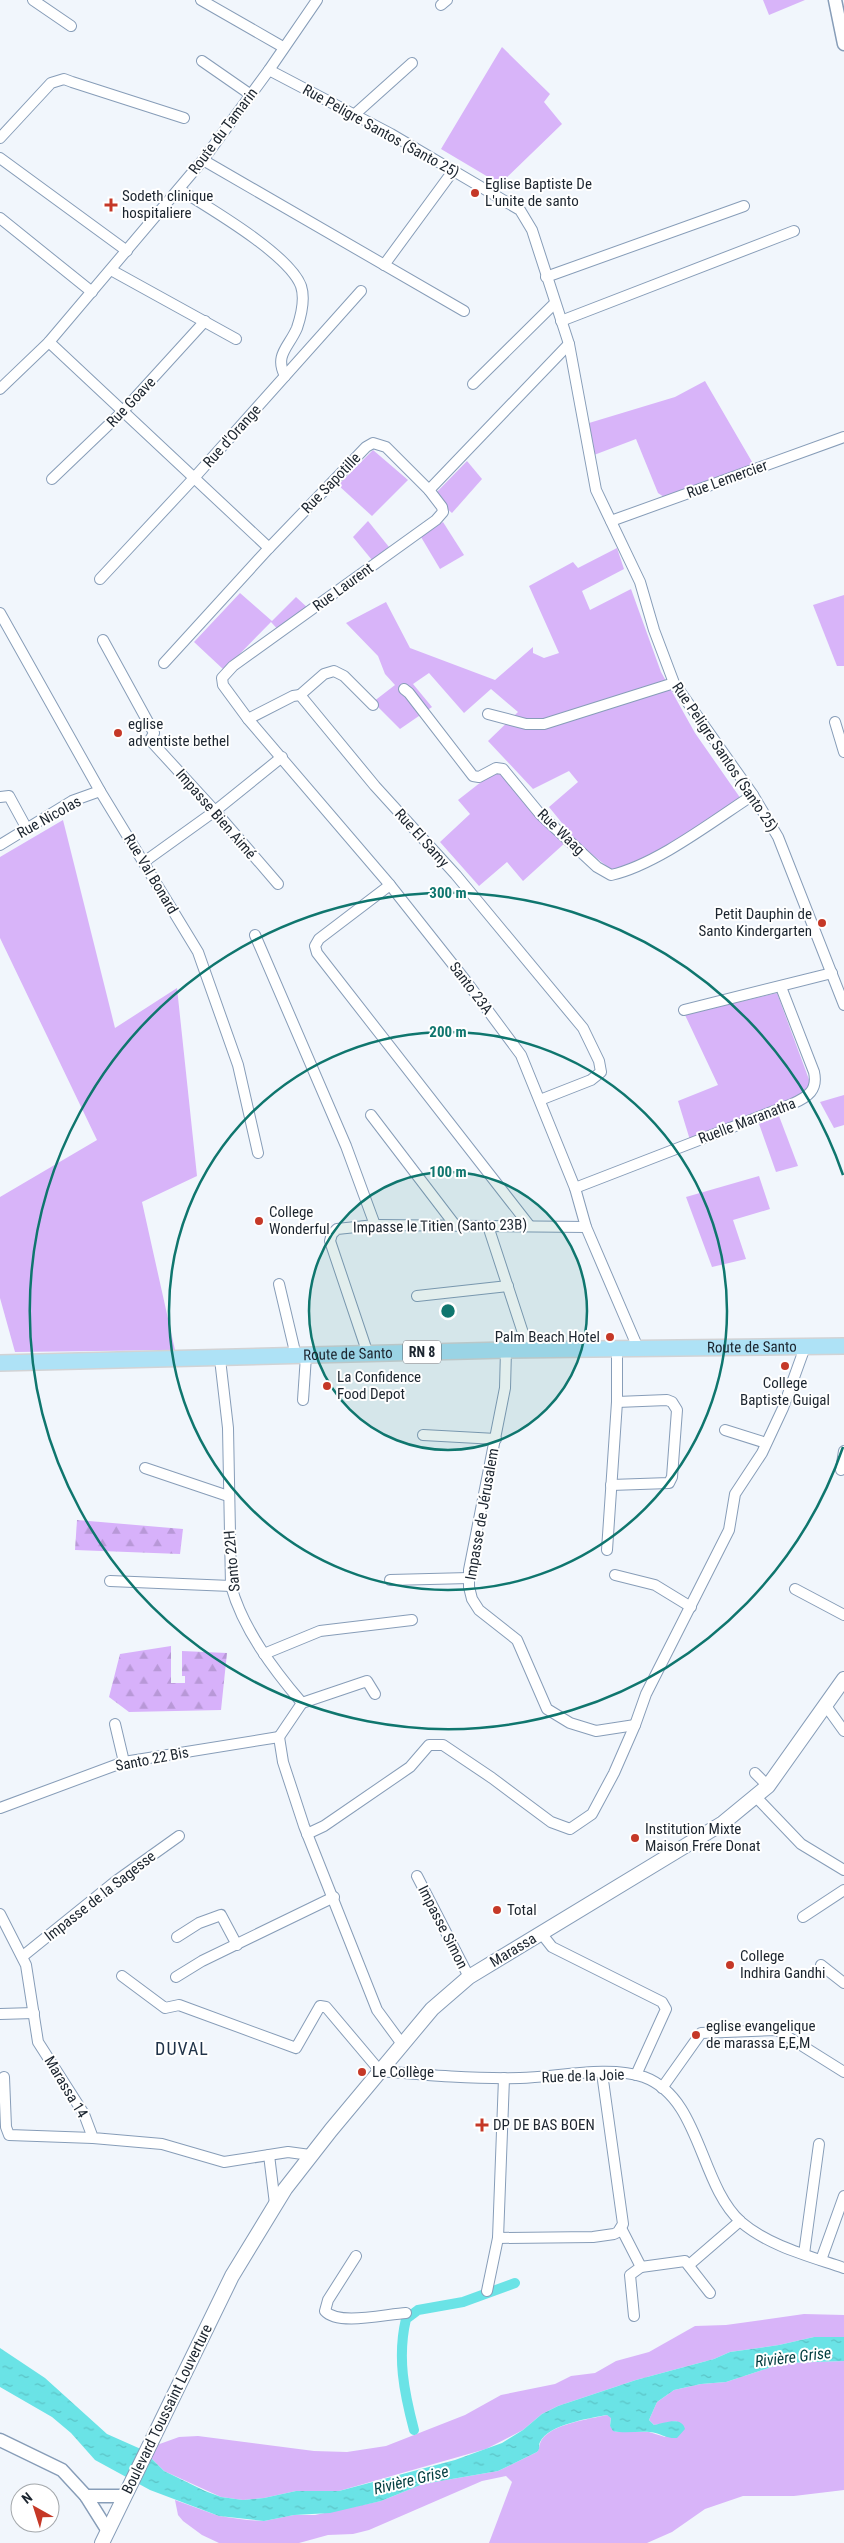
<svg xmlns="http://www.w3.org/2000/svg" width="844" height="2543" font-family="'Roboto Condensed',sans-serif">
<style>
.grass{fill:#d8b4f9}
.forest{fill:url(#forest-firs)}
.water{fill:url(#water-ripples)}
.lines{fill:none;stroke-linecap:round;stroke-linejoin:round}
.canal{stroke:#6ae3e6;stroke-width:10}
.minor-casing{stroke:#879db8;stroke-width:12}
.tertiary-casing{stroke:#879db8;stroke-width:15}
.secondary-casing{stroke:#879db8;stroke-width:16}
.primary-casing{stroke:#d2d3d5;stroke-width:18}
.minor{stroke:#fff;stroke-width:10}
.tertiary{stroke:#fff;stroke-width:12}
.secondary{stroke:#fff;stroke-width:14}
.primary{stroke:#aee2f6;stroke-width:15}
.ring{fill:none;stroke:#0f766e;stroke-width:2.5}
.poi-dot{fill:#c53827;stroke:#fff;stroke-width:2}
.labels{text-anchor:middle;dominant-baseline:central;stroke-width:4;stroke-linejoin:round;paint-order:stroke}
.shield{fill:#fff;stroke:#60666d;stroke-width:1}
.shield-label{font-size:14px;font-weight:bold;fill:#1c252f}
.street-label{font-size:15px;fill:#1c252f;stroke:#fff}
.poi-label{font-size:15px;fill:#1c252f;stroke:#fff;text-anchor:start}
.water-label{font-size:16px;font-style:italic;fill:#013d3f;stroke:#fff}
.quarter-label{font-size:18px;letter-spacing:1px;fill:#1f3248;stroke:#fff}
.centre{fill:#0f766e;stroke:#fff;stroke-width:2.5}
.ring-label{font-size:15px;text-anchor:middle;font-weight:bold;fill:#0f766e;stroke:#fff;stroke-width:4;stroke-linejoin:round;paint-order:stroke}
</style>
<defs>
<pattern id="forest-firs" width="22" height="20" patternUnits="userSpaceOnUse" patternTransform="scale(1.25)"><rect width="22" height="20" fill="#d7b1fa"/><path d="M5 1l3.5 6h-7zM16 11l3.5 6h-7z" fill="#b898d7"/></pattern>
<pattern id="water-ripples" width="26" height="14" patternUnits="userSpaceOnUse" patternTransform="scale(1.25)"><rect width="26" height="14" fill="#6ae3e6"/><path d="M2 4q2-2 4 0t4 0M15 11q2-2 4 0t4 0" fill="none" stroke="#5bc3c6"/></pattern>
</defs>
<rect width="100%" height="100%" fill="#f1f6fc"/>
<!-- grass -->
<g class="grass">
<path d="M763 0H805L769 15Z"/>
<path d="M502 47 550 94 544 102 562 124 500 184 441 149Z"/>
<path d="M705 381 755 467 664 497 658 493 636 439 594 455 589 423 675 397Z"/>
<path d="M373 450 408 480 372 516 338 485Z"/>
<path d="M467 461 482 479 452 513 433 496Z"/>
<path d="M368 521 389 547 372 560 353 537Z"/>
<path d="M443 522 464 555 440 569 421 537Z"/>
<path d="M617 548 624 569 582 591 590 610 631 589 661 672 695 733 741 799 651 856 614 872 579 844 549 807 578 782 569 771 533 789 488 741 518 712 491 689 464 713 429 673 413 684 432 707 400 729 373 702 395 685 385 674 378 656 346 623 386 602 410 648 495 680 533 647V653L544 658 559 653 529 586 573 562 578 568Z"/>
<path d="M240 593 272 621 296 597 309 609 281 633 271 622 224 670 194 642Z"/>
<path d="M844 595V666H837L813 605Z"/>
<path d="M499 768 566 842 523 881 507 862 479 886 440 842 470 814 458 800Z"/>
<path d="M63 820 115 1028 177 988 197 1176 142 1202 175 1350 15 1352 0 1298V1197L97 1140 0 938V857Z"/>
<path d="M777 993 814 1093 690 1140 678 1101 718 1085 685 1015Z"/>
<path d="M844 1095V1125L834 1128 820 1102Z"/>
<path d="M779 1116 798 1166 776 1172 759 1124Z"/>
<path d="M759 1176 770 1209 733 1220 746 1259 712 1267 686 1197Z"/>
<path d="M804 2314 844 2315V2337H814L779 2345 730 2352 714 2359 636 2380 558 2406 542 2414 523 2430 486 2449 339 2491H296L264 2498 243 2500 221 2497 164 2471 143 2450 179 2437 198 2436 314 2451 347 2452 386 2446 465 2415 501 2395 555 2384 571 2376 595 2373 616 2361 649 2352 695 2326 726 2325Z"/>
<path d="M844 2361V2490L794 2496H743L705 2509 672 2532 647 2543H489L512 2482 506 2476 482 2481 369 2530 353 2534 328 2535 299 2543H219L202 2535 183 2521 178 2515 175 2500 219 2516 247 2520 264 2521 294 2515H315L381 2501 423 2484 498 2471 537 2452C540 2448 539 2445 541 2441 550 2424 590 2419 607 2415L611 2417 610 2426 616 2432H649L665 2437 677 2421 654 2425 649 2420 657 2402 674 2390 701 2384 726 2382 784 2363Z"/>
</g>
<!-- forest -->
<g class="forest">
<path d="M77 1520 183 1529 180 1554 75 1550Z"/>
<path d="M171 1646V1683H185V1676H182V1651L227 1653 221 1710 129 1712 109 1697 120 1654Z"/>
</g>
<!-- water -->
<path class="water" d="M814 2337H844V2361L784 2363 726 2382 701 2384 674 2390 657 2402 649 2420 654 2425C664 2423 682 2416 685 2429L677 2438C667 2439 660 2433 650 2432 637 2431 625 2434 613 2431L610 2426 611 2418 607 2415C591 2418 549 2424 540 2442 538 2446 541 2448 537 2452L498 2471 423 2484 381 2501 330 2513 294 2515 264 2521 219 2516 150 2490 95 2460 71 2433 52 2417 0 2387V2348L45 2378 107 2434 143 2450 164 2471 205 2491 221 2497 243 2500 264 2498 296 2491H339L455 2460 502 2443 523 2430 542 2414 558 2406 636 2380 714 2359 730 2352 779 2345Z"/>
<g class="lines">
<!-- canal -->
<path class="canal" d="M414 2430C404 2392 397 2357 406 2319L418 2310 463 2302 515 2283"/>
<defs>
<g id="minor">
<path d="M33 0 71 26"/>
<path d="M201 0 283 47"/>
<path d="M441 5 447 0"/>
<path d="M202 61 251 95"/>
<path d="M269 70 391 134 520 210 532 230 569 344 596 490 640 582 654 630 674 683 753 795 778 837 844 1005"/>
<path d="M354 115 412 63"/>
<path d="M0 138 51 83 64 79 72 82 184 118"/>
<path d="M0 158 127 251"/>
<path d="M203 160 464 311"/>
<path d="M179 189C209 208 289 254 301 286 305 298 301 316 297 328 289 347 274 355 285 376"/>
<path d="M0 218 92 292"/>
<path d="M384 265 453 171"/>
<path d="M111 270 236 339"/>
<path d="M546 277 744 206"/>
<path d="M561 321 794 231"/>
<path d="M49 342 269 548"/>
<path d="M473 384 555 303"/>
<path d="M0 389 49 342 203 160 269 70 317 0"/>
<path d="M52 479 123 411 205 321"/>
<path d="M429 490 442 507 443 512 436 520 233 666 222 678 223 685 248 719 390 885 466 981 521 1055 575 1188 586 1227 638 1348"/>
<path d="M611 521 844 437"/>
<path d="M100 579 194 478 361 291"/>
<path d="M0 613 100 791 198 952 238 1065 258 1153"/>
<path d="M103 640 154 733 150 740 215 811 278 884"/>
<path d="M164 663 269 548 366 447 373 443 386 447 429 490 569 344"/>
<path d="M404 689 409 693 473 776 479 777 496 768 503 769 540 814 597 867 611 875C656 865 713 821 753 795"/>
<path d="M300 695 324 674 334 671 344 676 373 705"/>
<path d="M488 714 526 724H544L674 683"/>
<path d="M248 719 293 696 300 695 375 786 456 875 583 1028 599 1061 601 1072 591 1080 540 1100"/>
<path d="M835 722 844 752"/>
<path d="M0 797 9 796 27 829"/>
<path d="M0 845 72 801 100 791"/>
<path d="M144 862 215 811 282 757"/>
<path d="M390 885 319 939 315 946 317 953 529 1225"/>
<path d="M255 935 346 1146 375 1225"/>
<path d="M684 1010 832 973"/>
<path d="M371 1115 455 1225"/>
<path d="M575 1188 792 1104C808 1097 818 1090 814 1072L781 987"/>
<path d="M488 1226 524 1336 532 1344 541 1347"/>
<path d="M279 1284 296 1356"/>
<path d="M417 1296 508 1286"/>
<path d="M506 1350 505 1388 469 1570V1587L472 1599 479 1610 517 1640 547 1709 570 1723 596 1731 635 1725"/>
<path d="M368 1354 330 1241 332 1234 337 1229 375 1225 586 1227"/>
<path d="M220 1359 228 1428 231 1586C243 1629 273 1669 302 1703L279 1737"/>
<path d="M303 1400 306 1356"/>
<path d="M725 1430 766 1443"/>
<path d="M423 1435 496 1439"/>
<path d="M145 1468 228 1496"/>
<path d="M841 1470 844 1451"/>
<path d="M611 1485 669 1483 672 1477 677 1410 672 1402 667 1400 617 1402"/>
<path d="M607 1550 617 1402V1349"/>
<path d="M615 1575 655 1585 691 1607"/>
<path d="M390 1580 469 1578"/>
<path d="M110 1581 231 1586"/>
<path d="M795 1589 844 1615"/>
<path d="M264 1654 320 1631 412 1620"/>
<path d="M302 1703 367 1681 375 1694"/>
<path d="M826 1706 844 1731"/>
<path d="M115 1724 124 1762"/>
<path d="M279 1737 283 1762 304 1826 377 2010 402 2044"/>
<path d="M755 1773 768 1786"/>
<path d="M757 1798 801 1844 844 1870"/>
<path d="M0 1808 124 1762 279 1737"/>
<path d="M307 1834 324 1826 410 1767 429 1745H443L492 1778 551 1822 570 1829 592 1814 614 1773 635 1725 646 1694 729 1530 735 1494 762 1453 783 1408 805 1347"/>
<path d="M417 1876 469 1977"/>
<path d="M0 1914 26 1965 38 2042 84 2114 93 2138 162 2144 224 2162 288 2152 310 2155"/>
<path d="M803 1917 844 1890"/>
<path d="M541 1933 552 1947 662 2002 666 2009 636 2075"/>
<path d="M177 1937 199 1923 221 1915 237 1945"/>
<path d="M23 1956 116 1881 179 1836"/>
<path d="M821 1965 844 1983"/>
<path d="M122 1976 165 2008 179 2005 296 2048 320 2006 326 2007 380 2071C427 2075 473 2079 520 2078 557 2077 609 2065 644 2077 701 2098 699 2184 741 2222 769 2246 809 2256 844 2268"/>
<path d="M176 1977 202 1961 334 1897"/>
<path d="M0 2014 34 2013"/>
<path d="M4 2077 6 2127 9 2135 93 2138"/>
<path d="M504 2078 498 2238 593 2237 614 2234 618 2232 623 2224 602 2073"/>
<path d="M662 2088 701 2033 777 2030 844 2072"/>
<path d="M269 2155 275 2204"/>
<path d="M621 2228 641 2267 630 2275 634 2316"/>
<path d="M804 2254 819 2144"/>
<path d="M356 2256 328 2300 325 2311C338 2326 386 2314 406 2313"/>
<path d="M821 2260 844 2196"/>
<path d="M689 2265 740 2221"/>
<path d="M641 2267 685 2261 710 2293"/>
<path d="M487 2291 498 2238"/>
</g>
<g id="tertiary">
<path d="M835 0 844 44"/>
<path d="M0 2440 62 2470 86 2496 108 2531"/>
<path d="M86 2496H124"/>
</g>
<path id="secondary" d="M102 2543 232 2276 285 2189 331 2130 432 2009 469 1977 723 1823 768 1786 844 1679"/>
<g id="primary">
<path id="s1" d="M0 1363 506 1350 844 1346"/>
</g>
</defs>
<!-- minor casing -->
<use href="#minor" class="minor-casing"/>
<!-- tertiary casing -->
<use href="#tertiary" class="tertiary-casing"/>
<!-- secondary casing -->
<use href="#secondary" class="secondary-casing"/>
<!-- primary casing -->
<use href="#primary" class="primary-casing"/>
<!-- minor -->
<use href="#minor" class="minor"/>
<!-- tertiary -->
<use href="#tertiary" class="tertiary"/>
<!-- secondary -->
<use href="#secondary" class="secondary"/>
<!-- primary -->
<use href="#primary" class="primary"/>
</g>
<!-- distance rings -->
<circle cx="448" cy="1311" r="139" fill="#0f766e" fill-opacity=".12"/>
<g class="ring">
<circle cx="448" cy="1311" r="139"/>
<circle cx="448" cy="1311" r="279"/>
<path d="M843 1447A418 418 0 1 1 843 1175"/>
</g>
<!-- markers -->
<g class="poi-dot">
<circle cx="475" cy="193" r="5"/>
<path d="M108.5 197.5h5v5h5v5h-5v5h-5v-5h-5v-5h5z"/>
<circle cx="118" cy="733" r="5"/>
<circle cx="822" cy="923" r="5"/>
<circle cx="259" cy="1221" r="5"/>
<circle cx="610" cy="1337" r="5"/>
<circle cx="785" cy="1366" r="5"/>
<circle cx="327" cy="1386" r="5"/>
<circle cx="635" cy="1838" r="5"/>
<circle cx="497" cy="1910" r="5"/>
<circle cx="730" cy="1965" r="5"/>
<circle cx="696" cy="2035" r="5"/>
<circle cx="362" cy="2072" r="5"/>
<path d="M479.5 2117.5h5v5h5v5h-5v5h-5v-5h-5v-5h5z"/>
</g>
<g class="labels">
<!-- shield labels -->
<rect class="shield" x="403" y="1340.5" width="38" height="23" rx="4"/>
<g class="shield-label">
<text x="422" y="1352">RN 8</text>
</g>
<!-- street labels -->
<g class="street-label">
<text transform="translate(223 131) rotate(-53)">Route du Tamarin</text>
<text transform="translate(381 131) rotate(29)">Rue Peligre Santos (Santo 25)</text>
<text transform="translate(131 402) rotate(-46)">Rue Goave</text>
<text transform="translate(232 436) rotate(-48)">Rue d'Orange</text>
<text transform="translate(727 479) rotate(-20)">Rue Lemercier</text>
<text transform="translate(331 483) rotate(-46)">Rue Sapotille</text>
<text transform="translate(343 587) rotate(-36)">Rue Laurent</text>
<text transform="translate(725 757) rotate(56)">Rue Peligre Santos (Santo 25)</text>
<text transform="translate(216 814) rotate(49)">Impasse Bien Aimé</text>
<text transform="translate(49 817) rotate(-29)">Rue Nicolas</text>
<text transform="translate(561 832) rotate(44)">Rue Waag</text>
<text transform="translate(422 838) rotate(48)">Rue El Samy</text>
<text transform="translate(151 874) rotate(59)">Rue Val Bonard</text>
<text transform="translate(471 988) rotate(53)">Santo 23A</text>
<text transform="translate(747 1121) rotate(-21)">Ruelle Maranatha</text>
<text transform="translate(440 1226) rotate(-1)">Impasse le Titien (Santo 23B)</text>
<text stroke="none"><textPath href="#s1" startOffset="752">Route de Santo</textPath></text>
<text stroke="none"><textPath href="#s1" startOffset="348">Route de Santo</textPath></text>
<text transform="translate(482 1514) rotate(-80)">Impasse de Jérusalem</text>
<text transform="translate(232 1561) rotate(-95)">Santo 22H</text>
<text transform="translate(152 1759) rotate(-11)">Santo 22 Bis</text>
<text transform="translate(100 1896) rotate(-38)">Impasse de la Sagesse</text>
<text transform="translate(443 1927) rotate(63)">Impasse Simon</text>
<text transform="translate(513 1950) rotate(-31)">Marassa</text>
<text transform="translate(583 2076) rotate(-2)">Rue de la Joie</text>
<text transform="translate(66 2087) rotate(59)">Marassa 14</text>
<text transform="translate(167 2409) rotate(-64)">Boulevard Toussaint Louverture</text>
</g>
<!-- poi labels -->
<g class="poi-label">
<text x="485" y="184">Eglise Baptiste De<tspan x="485" dy="17">L'unite de santo</tspan></text>
<text x="122" y="196">Sodeth clinique<tspan x="122" dy="17">hospitaliere</tspan></text>
<text x="128" y="724">eglise<tspan x="128" dy="17">adventiste bethel</tspan></text>
<text x="812" y="914" text-anchor="end">Petit Dauphin de<tspan x="812" dy="17">Santo Kindergarten</tspan></text>
<text x="269" y="1212">College<tspan x="269" dy="17">Wonderful</tspan></text>
<text x="600" y="1337" text-anchor="end">Palm Beach Hotel</text>
<text x="337" y="1377">La Confidence<tspan x="337" dy="17">Food Depot</tspan></text>
<text x="785" y="1383" text-anchor="middle">College<tspan x="785" dy="17">Baptiste Guigal</tspan></text>
<text x="645" y="1829">Institution Mixte<tspan x="645" dy="17">Maison Frere Donat</tspan></text>
<text x="507" y="1910">Total</text>
<text x="740" y="1956">College<tspan x="740" dy="17">Indhira Gandhi</tspan></text>
<text x="706" y="2026">eglise evangelique<tspan x="706" dy="17">de marassa E,E,M</tspan></text>
<text x="372" y="2072">Le Collège</text>
<text x="493" y="2125">DP DE BAS BOEN</text>
</g>
<!-- water labels -->
<g class="water-label">
<text transform="translate(793 2357) rotate(-7)">Rivière Grise</text>
<text transform="translate(411 2480) rotate(-14)">Rivière Grise</text>
</g>
<!-- quarter labels -->
<g class="quarter-label">
<text x="182" y="2048">DUVAL</text>
</g>
</g>
<circle cx="448" cy="1311" r="8" class="centre"/>
<g class="ring-label">
<text x="448" y="898">300 m</text>
<text x="448" y="1037">200 m</text>
<text x="448" y="1177">100 m</text>
</g>
<!-- north arrow -->
<g transform="translate(35 2508) rotate(321)"><circle r="24" fill="#ffffff" stroke="#a4a8ac"/>
<path d="M0-4L9 19L0 12L-9 19Z" fill="#c53827"/>
<text y="-8" font-size="14" font-weight="bold" text-anchor="middle" fill="#1c252f">N</text>
</g>
</svg>
